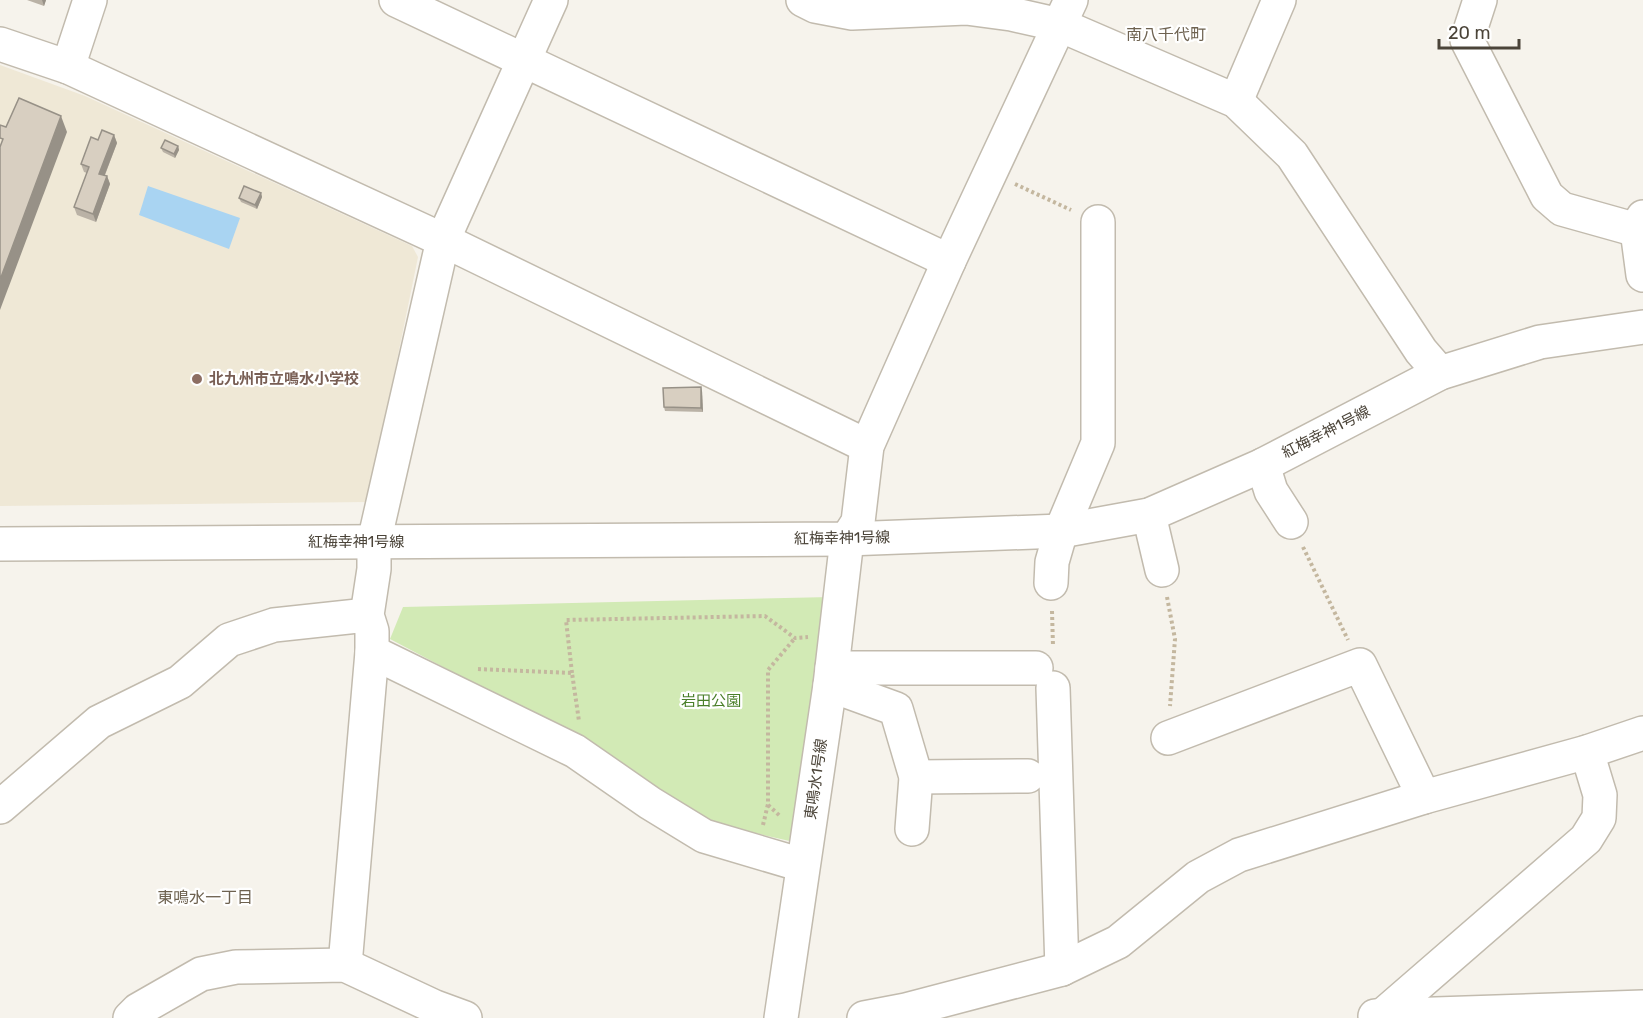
<svg xmlns="http://www.w3.org/2000/svg" width="1643" height="1018" font-family="Rubik,'Noto Sans JP',sans-serif">
<style>
.education{fill:#efe8d6}
.green{fill:#d2eab5}
.water{fill:#a9d4f2}
.lines{fill:none;stroke-linecap:round;stroke-linejoin:round}
.minor-casing{stroke:#c2bbae;stroke-width:36}
.path{stroke:#c4b79f;stroke-width:4;stroke-dasharray:3 3;stroke-linecap:butt}
.minor{stroke:#fff;stroke-width:33}
.wall{fill:#bab2a6}
.shaded-wall{fill:#979187}
.building{fill:#d8cfc1;stroke:#979187;stroke-width:1.5}
.education-dot{fill:#8d6e63;stroke:#fff;stroke-width:2}
.labels{text-anchor:middle;dominant-baseline:central;stroke-width:4.5;stroke-linejoin:round;paint-order:stroke}
.education-label{font-size:15px;font-weight:bold;fill:#785e54;stroke:#fff;text-anchor:start}
.street-label{font-size:15px;fill:#4b4439;stroke:#fff}
.park-label{font-size:15px;fill:#4a7f2a;stroke:#fff}
.neighbourhood-label{font-size:16px;fill:#6e6250;stroke:#fff}
</style>
<rect width="100%" height="100%" fill="#f6f3ec"/>
<!-- education -->
<path class="education" d="M0 65 85 96 412 246 418 257 368 502 0 506Z"/>
<!-- green -->
<path class="green" d="M831 597 794 842 720 825 678 802 599 749 390 639 403 607Z"/>
<!-- water -->
<path class="water" d="M148 186 240 218 229 249 139 215Z"/>
<g class="lines">
<defs>
<g id="minor">
<path d="M396 0 949 261"/>
<path d="M803 0 815 6 852 13 966 8 1011 14 1060 25 1236 101 1292 155 1421 351 1440 373"/>
<path d="M1480 0 1467 40 1547 196 1562 209 1637 230"/>
<path d="M0 44 68 67 443 240 867 446"/>
<path d="M68 67 90 0"/>
<path d="M1236 101 1279 0"/>
<path d="M1643 217 1637 230 1643 275"/>
<path d="M1263 465 1271 491 1291 522"/>
<path d="M1149 515 1162 570"/>
<path d="M0 544 847 539 1061 531 1149 515 1263 465 1440 373 1540 342 1643 327"/>
<path d="M1051 583 1052 562 1061 531 1098 443V222"/>
<path d="M372 652 575 751 650 803 704 836 802 865"/>
<path d="M832 668H1036"/>
<path d="M830 685 896 709 916 777 912 829"/>
<path d="M1053 688 1062 969"/>
<path d="M1168 738 1360 665 1424 797"/>
<path d="M916 777 1028 776"/>
<path d="M0 807 99 722 180 682 229 640 274 625 367 615"/>
<path d="M345 965 372 652V631L367 615 374 569V542L443 240 551 0"/>
<path d="M1383 1015 1586 839 1599 818 1600 795 1587 752"/>
<path d="M1375 1016 1643 1007"/>
<path d="M130 1018 138 1010 201 974 236 967 345 965 435 1007 465 1018"/>
<path d="M781 1018 830 685 847 539 858 522 867 446 949 261 1071 0"/>
<path d="M864 1018 906 1010 1062 969 1118 942 1198 877 1239 855 1424 797 1587 752 1643 733"/>
</g>
</defs>
<!-- minor casing -->
<use href="#minor" class="minor-casing"/>
<!-- path -->
<g class="path">
<path d="M1015 184 1071 210"/>
<path d="M1303 547 1348 640"/>
<path d="M1167 597 1175 639 1170 706"/>
<path d="M1052 611 1053 646"/>
<path d="M478 669 572 673 579 721"/>
<path d="M572 673 566 620 765 616 795 638 808 637"/>
<path d="M768 805 780 816"/>
<path d="M763 825 768 804V670L795 638"/>
</g>
<!-- minor -->
<use href="#minor" class="minor"/>
</g>
<!-- wall -->
<g class="wall">
<path d="M27 0H46L44 6Z"/>
<path d="M114 135 117 143 105 175 107 176 110 184 96 222 77 215 74 207 87 173 84 172 81 164Z"/>
<path d="M178 146 179 150 175 158 163 152 161 148Z"/>
<path d="M261 193 262 197 257 209 241 202 239 198Z"/>
<path d="M702 391 703 412 665 411 664 407Z"/>
</g>
<!-- shaded-wall -->
<g class="shaded-wall">
<path d="M42 0H46L44 6Z"/>
<path d="M61 116 67 132 0 310V280Z"/>
<path d="M114 135 117 143 102 182 99 174Z"/>
<path d="M178 146 179 150 175 158 174 154Z"/>
<path d="M107 176 110 184 96 222 93 214Z"/>
<path d="M261 193 262 197 257 209 255 205Z"/>
<path d="M701 387 702 391 703 412 701 408Z"/>
</g>
<!-- building -->
<g class="building">
<path d="M19 98 61 116 0 280V147L3 139 0 138V125L6 127Z"/>
<path d="M102 130 114 135 99 174 107 176 93 214 74 207 89 167 81 164 91 137 98 140Z"/>
<path d="M165 140 178 146 174 154 161 148Z"/>
<path d="M244 186 261 193 255 205 239 198Z"/>
<path d="M701 387V408L664 407 663 388Z"/>
</g>
<!-- markers -->
<circle class="education-dot" cx="197" cy="379" r="6"/>
<g class="labels">
<!-- education labels -->
<g class="education-label">
<text x="209" y="379">北九州市立鳴水小学校</text>
</g>
<!-- street labels -->
<g class="street-label">
<text transform="translate(1326 432) rotate(-27)">紅梅幸神1号線</text>
<text transform="translate(842 538) rotate(-1)">紅梅幸神1号線</text>
<text x="356" y="542">紅梅幸神1号線</text>
<text transform="translate(816 779) rotate(-82)">東鳴水1号線</text>
</g>
<!-- park labels -->
<g class="park-label">
<text x="711" y="701">岩田公園</text>
</g>
<!-- neighbourhood labels -->
<g class="neighbourhood-label">
<text x="1166" y="34">南八千代町</text>
<text x="205" y="897">東鳴水一丁目</text>
</g>
</g>
<!-- scale -->
<path d="M1439 39v9h80v-9" fill="none" stroke="#4b4439" stroke-width="3"/>
<text x="1448" y="39" font-size="18" fill="#4b4439" stroke="#ffffff" stroke-width="4.5" paint-order="stroke">20 m</text>
</svg>
